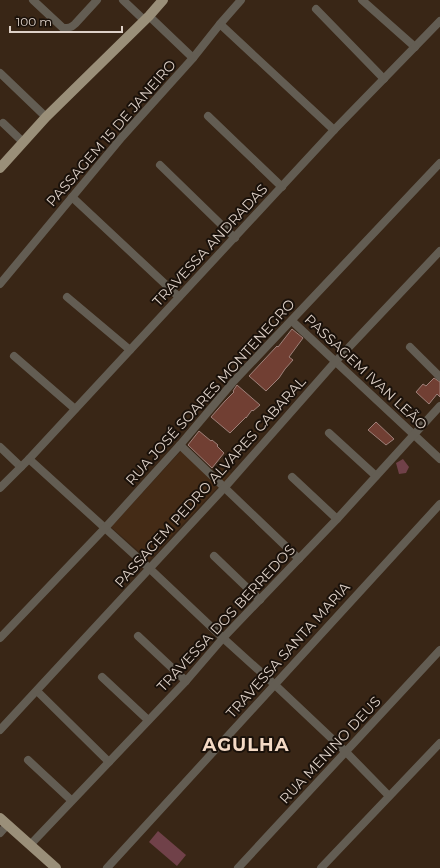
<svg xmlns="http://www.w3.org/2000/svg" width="440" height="868" font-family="Montserrat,sans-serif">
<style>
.built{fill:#442b16}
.green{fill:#704149}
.building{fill:#713f33;stroke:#9e8079}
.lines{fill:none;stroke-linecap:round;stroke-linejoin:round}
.minor{stroke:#635d53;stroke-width:8}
.major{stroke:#9a8f79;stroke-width:10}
.labels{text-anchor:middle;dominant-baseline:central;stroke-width:4;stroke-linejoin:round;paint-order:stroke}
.street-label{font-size:14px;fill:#ded1c8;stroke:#1a110a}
.district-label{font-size:18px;font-weight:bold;letter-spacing:1px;fill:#f4dac6;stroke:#1a110a}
</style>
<rect width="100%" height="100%" fill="#392616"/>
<!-- built -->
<g class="built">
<path d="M181 451 218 487 149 560 111 527Z"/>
<path d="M223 466 233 475 225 484 214 474Z"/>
</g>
<!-- green -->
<g class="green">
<path d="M403 459 409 467 406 473 399 474 396 463Z"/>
<path d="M158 831 186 855 177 866 149 842Z"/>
</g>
<!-- building -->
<g class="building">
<path d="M292 329 303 338 289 357 293 360 285 369 279 378 266 391 249 376 277 346 278 347Z"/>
<path d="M434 378 440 382V397L437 394 429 404 416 392 423 384 426 386Z"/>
<path d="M237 385 260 405 253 411 252 410 246 418V417L230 433 211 417 225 401 234 392 233 391Z"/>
<path d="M376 422 394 439 386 445 368 430Z"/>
<path d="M199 431 211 441 212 440 218 445 217 446 224 453 212 468 188 445Z"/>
</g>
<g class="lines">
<!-- minor -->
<g class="minor">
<path d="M33 0 63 28C68 28 71 28 75 24L97 0"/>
<path d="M123 0 144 20"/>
<path d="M362 0 415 47"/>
<path d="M316 9 384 79"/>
<path d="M149 16 193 58"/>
<path d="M220 24 334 130"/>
<path d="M0 73 46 117"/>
<path d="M208 116 282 187"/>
<path d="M3 123 23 142"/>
<path d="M160 165 235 238"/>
<path d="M72 197 179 297"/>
<path d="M0 284 122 137 193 58 220 24 241 0"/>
<path d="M67 297 130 350"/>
<path d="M292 321 440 459"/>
<path d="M410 347 440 377"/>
<path d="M14 356 75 409"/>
<path d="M329 433 376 476"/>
<path d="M180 445 299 559"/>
<path d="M0 447 21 467"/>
<path d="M29 459 149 568 223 638 274 684 346 752 389 796"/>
<path d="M292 477 337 519"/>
<path d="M0 488 29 459 334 130 440 21"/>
<path d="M214 556 260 600"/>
<path d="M138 636 186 681"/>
<path d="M0 638 105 528 180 445 234 381 440 163"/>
<path d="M102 677 148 720"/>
<path d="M37 691 109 762"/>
<path d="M0 730 225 487 335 362 440 251"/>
<path d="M28 760 71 800"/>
<path d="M0 833 7 825"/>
<path d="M30 845 186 681 223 638 337 519 440 406"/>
<path d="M107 868 440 504"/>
<path d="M238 868 440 650"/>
<path d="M321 868 440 743"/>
</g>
<!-- major -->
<g class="major">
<path d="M0 168 46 117 149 16 163 0"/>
<path d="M0 818 56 868"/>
</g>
</g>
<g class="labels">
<!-- street labels -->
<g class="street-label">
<text transform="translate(111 133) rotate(-49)">PASSAGEM 15 DE JANEIRO</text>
<text transform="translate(210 245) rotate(-47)">TRAVESSA ANDRADAS</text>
<text transform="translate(366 372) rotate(43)">PASSAGEM IVAN LEÃO</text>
<text transform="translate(210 392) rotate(-48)">RUA JOSÉ SOARES MONTENEGRO</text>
<text transform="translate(210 482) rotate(-48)">PASSAGEM PEDRO ALVARES CABARAL</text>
<text transform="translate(226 618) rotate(-47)">TRAVESSA DOS BERREDOS</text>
<text transform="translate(288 650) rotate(-48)">TRAVESSA SANTA MARIA</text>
<text transform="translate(330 750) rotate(-47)">RUA MENINO DEUS</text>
</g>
<!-- district labels -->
<g class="district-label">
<text x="246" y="745">AGULHA</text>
</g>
</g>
<!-- scale -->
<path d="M10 26v6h112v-6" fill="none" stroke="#ded1c8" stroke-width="2"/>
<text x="16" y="26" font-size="12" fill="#ded1c8" stroke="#1a110a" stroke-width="3" paint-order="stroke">100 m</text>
</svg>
